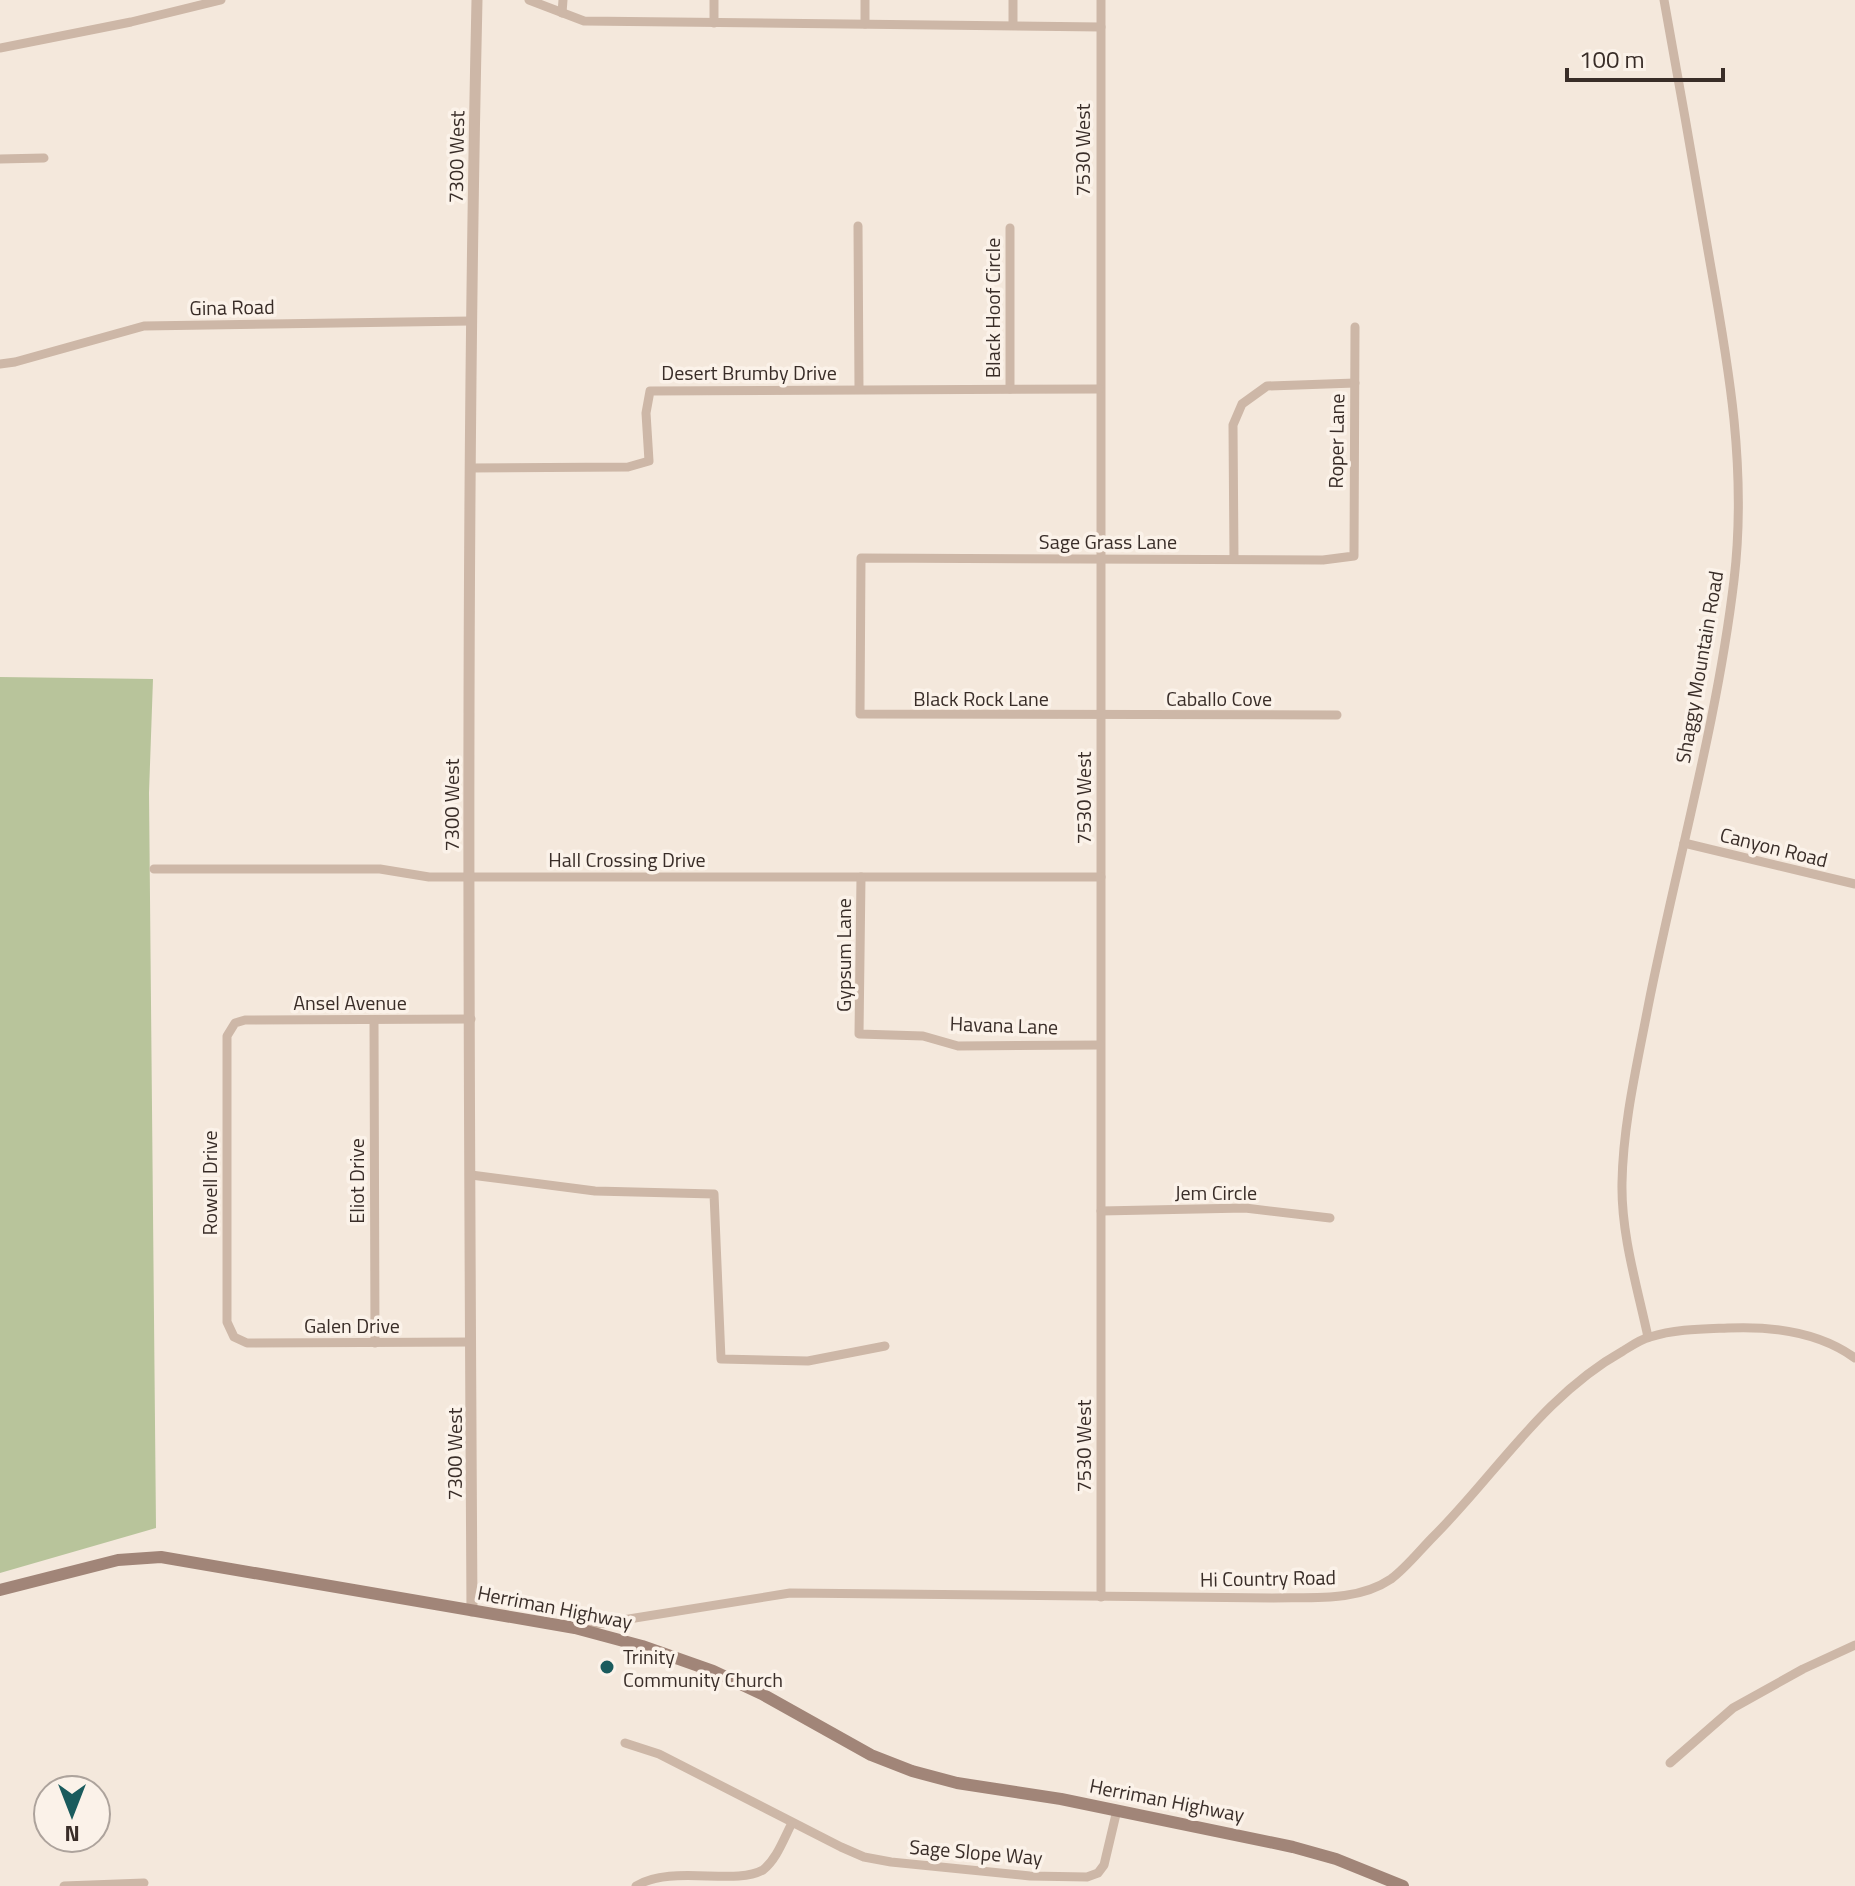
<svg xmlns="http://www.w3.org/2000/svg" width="1855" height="1886" font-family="'Titillium Web',sans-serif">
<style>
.green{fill:#b8c49b}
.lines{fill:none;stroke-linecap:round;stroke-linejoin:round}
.minor{stroke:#cdb7a7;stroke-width:9}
.tertiary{stroke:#cdb7a7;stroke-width:11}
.secondary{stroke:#a18578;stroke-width:12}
.poi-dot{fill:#1a5b5d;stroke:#fbf2e9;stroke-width:3}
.labels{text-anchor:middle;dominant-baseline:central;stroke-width:7;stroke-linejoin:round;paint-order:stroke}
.street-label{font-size:20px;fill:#392d28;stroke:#fbf2e9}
.poi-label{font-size:20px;fill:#392d28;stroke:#fbf2e9;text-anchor:start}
</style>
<rect width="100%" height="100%" fill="#f4e8dc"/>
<!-- green -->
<path class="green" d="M0 677 153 679 149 793 156 1528 0 1573Z"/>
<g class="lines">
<!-- minor -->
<g class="minor">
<path d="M529 0 584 21 1101 27"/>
<path d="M714 0V23"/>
<path d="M865 0V24"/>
<path d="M1013 0V25"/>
<path d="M1101 0V1597"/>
<path d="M562 13 563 0"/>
<path d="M0 48 131 22 221 0"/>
<path d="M0 159 44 158"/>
<path d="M858 226 859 389"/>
<path d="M0 364 15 362 144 326 470 321"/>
<path d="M1010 389V228"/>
<path d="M470 468 628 467 649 461 646 413 650 391 1099 389"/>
<path d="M1234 559 1233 425 1242 404 1267 386 1355 383"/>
<path d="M1337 715 860 714 861 558 1323 560 1354 556 1355 327"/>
<path d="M1684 843 1855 884"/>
<path d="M154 869H380L429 877H1101"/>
<path d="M861 877 859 1034 923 1036 958 1046 1100 1045"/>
<path d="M471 1019 245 1020 235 1023 227 1036V1322L234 1337 247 1343 471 1342"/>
<path d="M374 1020 375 1343"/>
<path d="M471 1175 595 1191 714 1194 721 1359 808 1361 885 1346"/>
<path d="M1101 1211 1245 1208 1330 1218"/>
<path d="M1648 1337C1637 1286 1621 1234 1622 1183 1623 1124 1637 1065 1648 1007 1676 865 1717 724 1734 580 1747 471 1729 368 1710 262 1695 175 1680 87 1664 0"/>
<path d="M579 1627 790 1593 1273 1598C1312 1597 1357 1602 1391 1579 1406 1568 1420 1550 1434 1536 1496 1474 1544 1395 1623 1351 1631 1346 1641 1339 1650 1337 1675 1329 1702 1329 1728 1328 1772 1326 1819 1332 1855 1358"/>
<path d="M625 1743 659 1754 841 1847 864 1857 891 1862 1030 1876 1087 1877 1098 1873 1104 1865 1117 1810"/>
<path d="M1670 1763 1733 1708 1803 1669 1855 1645"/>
<path d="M64 1886 144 1883"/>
<path d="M636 1886C671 1864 735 1886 763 1870 777 1859 784 1838 792 1823"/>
</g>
<!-- tertiary -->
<path class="tertiary" d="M472 1611C469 1074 465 537 477 0"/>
<!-- secondary -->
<path class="secondary" d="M0 1590 118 1560 161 1557 575 1628 642 1646 713 1671 762 1694 871 1755 912 1771 957 1783 1061 1799 1293 1847 1336 1859 1403 1886"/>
</g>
<!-- markers -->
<circle class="poi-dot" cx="607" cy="1667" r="8"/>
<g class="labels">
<!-- street labels -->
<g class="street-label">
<text transform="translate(1082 150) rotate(-90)">7530 West</text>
<text transform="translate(456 157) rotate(-89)">7300 West</text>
<text transform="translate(232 307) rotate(-1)">Gina Road</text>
<text transform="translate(992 308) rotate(-90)">Black Hoof Circle</text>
<text x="749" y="372">Desert Brumby Drive</text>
<text transform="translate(1336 441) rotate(-89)">Roper Lane</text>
<text x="1108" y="541">Sage Grass Lane</text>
<text transform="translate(1699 667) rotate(-80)">Shaggy Mountain Road</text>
<text x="981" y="698">Black Rock Lane</text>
<text x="1219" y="698">Caballo Cove</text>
<text transform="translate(1083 798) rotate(-90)">7530 West</text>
<text transform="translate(451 805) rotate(-90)">7300 West</text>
<text transform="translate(1774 847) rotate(14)">Canyon Road</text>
<text x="627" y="859">Hall Crossing Drive</text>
<text transform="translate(843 955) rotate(-90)">Gypsum Lane</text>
<text x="350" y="1002">Ansel Avenue</text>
<text transform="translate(1004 1025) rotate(2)">Havana Lane</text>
<text transform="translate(356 1181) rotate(-90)">Eliot Drive</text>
<text transform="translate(209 1183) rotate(-90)">Rowell Drive</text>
<text x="1216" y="1192">Jem Circle</text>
<text x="352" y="1325">Galen Drive</text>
<text transform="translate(1083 1446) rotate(-90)">7530 West</text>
<text transform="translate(454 1454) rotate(-90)">7300 West</text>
<text transform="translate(1268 1578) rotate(-1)">Hi Country Road</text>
<text transform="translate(555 1607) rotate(11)">Herriman Highway</text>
<text transform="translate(1167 1800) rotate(11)">Herriman Highway</text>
<text transform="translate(976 1852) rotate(5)">Sage Slope Way</text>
</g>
<!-- poi labels -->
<g class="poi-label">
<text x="623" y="1656">Trinity<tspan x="623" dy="23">Community Church</tspan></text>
</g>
</g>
<!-- north arrow -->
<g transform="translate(72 1814) rotate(180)"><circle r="38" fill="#fbf2e9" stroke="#ada39c" stroke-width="2"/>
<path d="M0-6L14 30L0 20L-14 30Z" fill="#1a5b5d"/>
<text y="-12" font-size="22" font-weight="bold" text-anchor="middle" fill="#392d28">N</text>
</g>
<!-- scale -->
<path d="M1567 68v12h156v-12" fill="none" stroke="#392d28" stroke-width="4"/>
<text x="1579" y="68" font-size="24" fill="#392d28" stroke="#fbf2e9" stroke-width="6" paint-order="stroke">100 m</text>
</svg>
